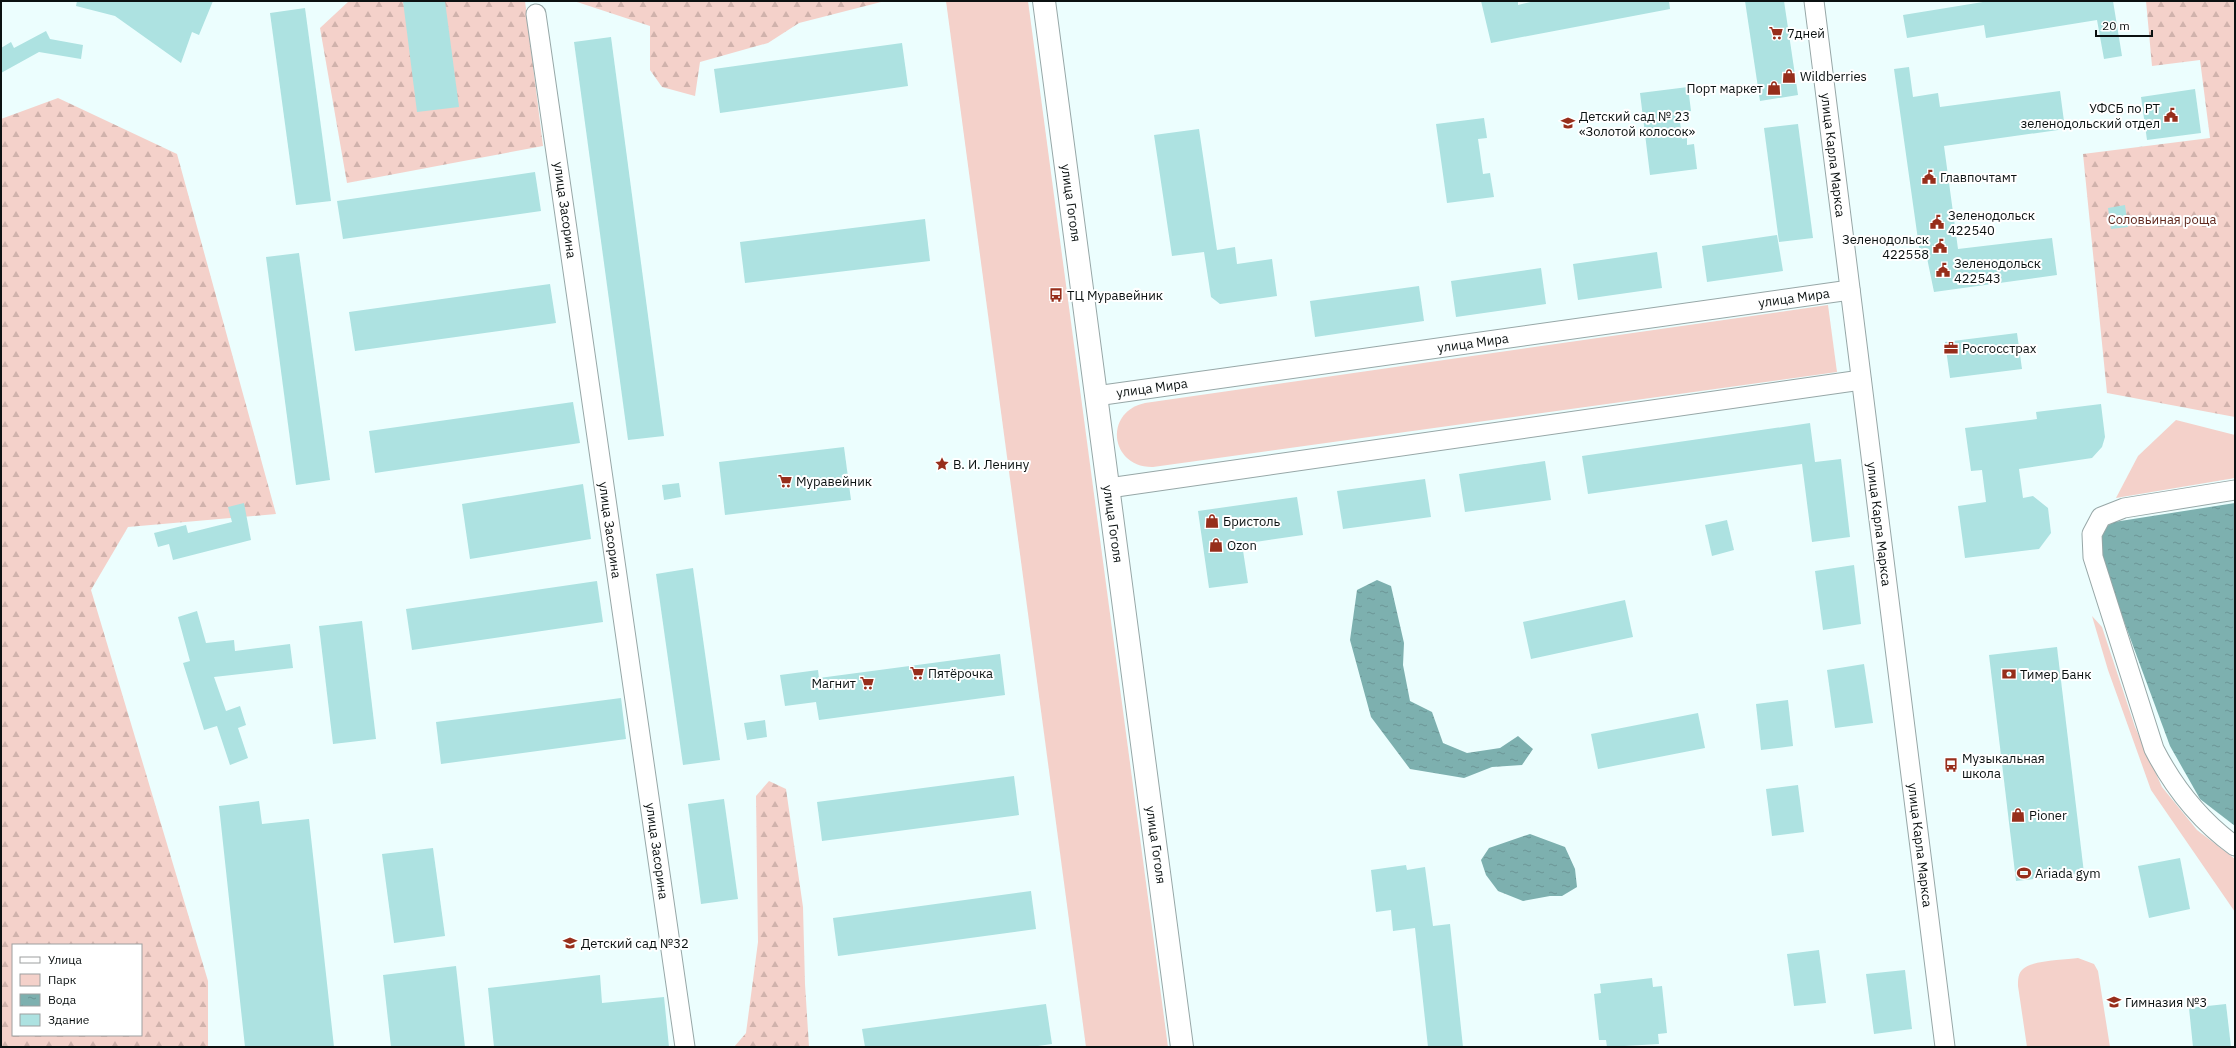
<svg xmlns="http://www.w3.org/2000/svg" width="2236" height="1048" font-family="'IBM Plex Sans',sans-serif">
<style>
.green{fill:#f4d1ca}
.forest{fill:url(#forest-firs);fill-rule:evenodd}
.water{fill:url(#water-ripples)}
.building{fill:#ade2e1}
.lines{fill:none;stroke-linecap:round;stroke-linejoin:round}
.minor-casing{stroke:#97a7a7;stroke-width:21}
.major-casing{stroke:#97a7a7;stroke-width:24}
.minor{stroke:#fff;stroke-width:19}
.major{stroke:#fff;stroke-width:22}
.labels{text-anchor:middle;dominant-baseline:central;stroke-width:4;stroke-linejoin:round;paint-order:stroke}
.poi-label{font-size:13px;fill:#0b1111;stroke:#fff;text-anchor:start}
.street-label{font-size:13px;fill:#0b1111;stroke:#fff}
.park-label{font-size:13px;fill:#61291e;stroke:#fff}
</style>
<defs>
<pattern id="forest-firs" width="22" height="20" patternUnits="userSpaceOnUse"><rect width="22" height="20" fill="#f4d1ca"/><path d="M5 1l3.5 6h-7zM16 11l3.5 6h-7z" fill="#d0b2ac"/></pattern>
<pattern id="water-ripples" width="26" height="14" patternUnits="userSpaceOnUse"><rect width="26" height="14" fill="#7db0af"/><path d="M2 4q2-2 4 0t4 0M15 11q2-2 4 0t4 0" fill="none" stroke="#6b9696"/></pattern>
</defs>
<rect width="100%" height="100%" fill="#ecfefe"/>
<!-- green -->
<g class="green">
<path d="M946 1H1028L1168 1047H1086Z"/>
<path d="M1828 305 1837 372 1153 467C1110 468 1103 412 1145 403Z"/>
<path d="M2176 420 2235 435V478L2116 498 2138 456Z"/>
<path d="M2092 616 2102 627 2135 727 2162 787 2197 830 2235 859V912L2151 790 2108 670Z"/>
<path d="M2078 958 2094 964 2098 971 2110 1047H2027L2018 986C2018 980 2018 973 2023 969 2032 960 2065 960 2078 958Z"/>
</g>
<!-- forest -->
<g class="forest">
<path d="M349 1H525L543 146 347 183 320 28Z"/>
<path d="M574 1H885L799 23 768 43 700 62 695 96 662 87 650 70V26Z"/>
<path d="M2146 1H2235V417L2107 393 2083 154 2210 138 2200 60 2152 66Z"/>
<path d="M58 98 177 154 276 514 128 527 91 590 208 981V1047H1V119ZM13 945H141V1035H13Z"/>
<path d="M769 781 786 789 803 907 805 984 809 1047H734L746 1033 758 942 756 796Z"/>
</g>
<!-- water -->
<g class="water">
<path d="M2235 503V826L2200 799 2170 746 2115 597 2101 551 2102 536 2107 526 2114 522Z"/>
<path d="M1377 580 1391 586 1404 643 1403 665 1410 701 1432 712 1443 743 1467 753 1500 748 1518 736 1533 749 1522 765 1492 767 1464 778 1410 769 1371 717 1350 640 1357 590Z"/>
<path d="M1530 834 1565 847 1575 869 1577 887 1562 896H1550L1523 901 1498 891 1486 875 1481 860 1489 848Z"/>
</g>
<!-- building -->
<g class="building">
<path d="M77 1H213L199 35 192 32 181 63 115 16 76 6Z"/>
<path d="M403 1H445L459 107 417 112Z"/>
<path d="M1481 1H1518V5L1535 1H1669L1670 9 1491 43Z"/>
<path d="M1745 1H1784L1798 95 1760 101Z"/>
<path d="M1989 1H2113L2122 56 2104 59 2097 20 1986 38 1984 25 1907 38 1903 15Z"/>
<path d="M305 8 331 201 296 205 270 13Z"/>
<path d="M46 31 50 39 83 45 81 59 39 52 1 73V48L11 42 14 48Z"/>
<path d="M611 37 664 436 628 440 574 42Z"/>
<path d="M902 43 908 86 720 113 714 69Z"/>
<path d="M1909 67 1913 97 1938 93 1940 107 2060 91 2065 129 1944 146 1958 249 2052 238 2057 275 1934 292 1926 253 1920 254 1894 69Z"/>
<path d="M1688 87 1691 111 1679 113 1682 139 1687 138V145L1694 144 1697 169 1650 175 1640 93Z"/>
<path d="M2195 89 2201 133 2147 140 2141 97Z"/>
<path d="M1484 118 1487 138 1478 139 1483 174 1490 173 1494 197 1447 203 1436 124Z"/>
<path d="M1798 124 1813 238 1779 242 1764 128Z"/>
<path d="M1199 129 1217 250 1235 247 1237 264 1272 259 1277 296 1220 304 1211 297 1204 252 1172 256 1154 135Z"/>
<path d="M535 172 541 211 343 239 337 201Z"/>
<path d="M2125 205 2128 227 2111 229 2108 208Z"/>
<path d="M925 219 930 261 745 283 740 242Z"/>
<path d="M1777 235 1783 271 1707 282 1702 246Z"/>
<path d="M1657 252 1662 288 1578 300 1573 264Z"/>
<path d="M299 253 330 480 296 485 266 257Z"/>
<path d="M1541 268 1546 304 1456 317 1451 281Z"/>
<path d="M550 284 556 323 355 351 349 312Z"/>
<path d="M1419 286 1424 321 1315 337 1310 301Z"/>
<path d="M2017 333 2022 369 1950 378 1945 342Z"/>
<path d="M573 402 580 443 375 473 369 431Z"/>
<path d="M2101 404 2105 437 2102 447 2092 458 2019 469 2023 498 2033 496 2048 508 2051 533 2039 549 1965 558 1958 506 1986 502 1982 470 1971 471 1965 428 2037 419 2036 412Z"/>
<path d="M1810 423 1815 462 1841 459 1850 537 1812 542 1802 464 1588 494 1582 456Z"/>
<path d="M844 447 851 500 725 515 719 462Z"/>
<path d="M1545 461 1551 500 1465 512 1459 474Z"/>
<path d="M1425 479 1431 517 1343 529 1337 491Z"/>
<path d="M679 483 681 497 664 500 662 485Z"/>
<path d="M583 484 591 539 470 559 462 504Z"/>
<path d="M1297 497 1303 535 1242 544 1248 583 1209 588 1198 511Z"/>
<path d="M244 503 251 540 173 560 169 544 158 547 154 533 186 525 188 533 232 522 228 507Z"/>
<path d="M1727 520 1734 550 1712 556 1705 525Z"/>
<path d="M1854 565 1861 624 1823 630 1815 571Z"/>
<path d="M693 568 720 760 683 765 656 574Z"/>
<path d="M597 581 603 622 412 650 406 609Z"/>
<path d="M1625 600 1633 637 1531 659 1523 622Z"/>
<path d="M197 611 206 643 234 640 235 651 290 644 293 668 214 677 226 711 240 706 246 725 238 728 248 758 230 765 217 726 204 730 183 663 190 661 178 617Z"/>
<path d="M362 621 376 739 333 744 319 626Z"/>
<path d="M2057 647 2084 873 2016 881 1989 655Z"/>
<path d="M1000 654 1005 695 819 720 816 702 785 706 780 675 818 670 819 678Z"/>
<path d="M1864 664 1873 723 1835 728 1827 670Z"/>
<path d="M621 698 626 739 441 764 436 722Z"/>
<path d="M1788 700 1793 746 1761 750 1756 704Z"/>
<path d="M1698 713 1705 748 1598 769 1591 734Z"/>
<path d="M765 720 767 737 747 740 744 723Z"/>
<path d="M1014 776 1019 815 822 841 817 802Z"/>
<path d="M1798 785 1804 832 1772 836 1766 789Z"/>
<path d="M724 799 738 899 701 904 688 804Z"/>
<path d="M259 801 262 824 309 819 334 1047H245L219 806Z"/>
<path d="M433 848 445 936 394 943 382 854Z"/>
<path d="M2180 858 2190 909 2149 918 2138 866Z"/>
<path d="M1406 865 1407 870 1425 867 1433 926 1450 924 1463 1047H1428L1415 928 1393 931 1391 910 1376 912 1371 870Z"/>
<path d="M1031 891 1036 929 838 956 833 918Z"/>
<path d="M1819 950 1826 1003 1794 1006 1787 954Z"/>
<path d="M456 966 465 1047H391L383 975Z"/>
<path d="M1905 970 1912 1029 1874 1034 1866 974Z"/>
<path d="M600 975 602 1003 664 997 669 1047H494L488 988Z"/>
<path d="M1652 978 1653 987 1662 986 1667 1033 1658 1034 1659 1044 1607 1047 1606 1040H1599L1594 994 1601 993 1600 984Z"/>
<path d="M1046 1004 1052 1044 1031 1047H865L862 1029Z"/>
<path d="M2226 1004 2231 1047H2193L2189 1008Z"/>
</g>
<g class="lines">
<defs>
<g id="minor">
<path d="M1814 1 1945 1047"/>
<path d="M536 14 685 1047"/>
<path d="M1096 396 1850 290"/>
<path d="M1109 488 1861 380"/>
<path d="M2235 490 2124 508 2101 517 2092 534 2093 557 2154 749C2174 788 2199 820 2235 846"/>
</g>
<path id="major" d="M1044 1 1182 1047"/>
</defs>
<!-- minor casing -->
<use href="#minor" class="minor-casing"/>
<!-- major casing -->
<use href="#major" class="major-casing"/>
<!-- minor -->
<use href="#minor" class="minor"/>
<!-- major -->
<use href="#major" class="major"/>
</g>
<!-- icons -->
<defs>
<symbol id="supermarket-bare" viewBox="-9 -9 18 18"><path d="M-6-5.5h2.5l.6 2H6L4.5 2H-2.5L-4.4-4H-6ZM-1.5 3.2a1.3 1.3 0 1 0 .1 0ZM3 3.2a1.3 1.3 0 1 0 .1 0Z" fill="#972e1b" stroke="#fff" stroke-width="2.5" paint-order="stroke"/></symbol>
<symbol id="shop-bare" viewBox="-9 -9 18 18"><path d="M-5-2.5h2.3a2.7 3.5 0 0 1 5.4 0H5L5.5 6h-11ZM-1.5-2.5h3a1.5 2.3 0 0 0-3 0Z" fill="#972e1b" stroke="#fff" stroke-width="2.5" paint-order="stroke"/></symbol>
<symbol id="civic-bare" viewBox="-9 -9 18 18"><path d="M-.6-6.5H3V-4.5H.6V-3L4-1V1h2V6H-6V1h2V-1L-.6-3ZM-1.2 2.5V6h2.4V2.5Z" fill="#972e1b" stroke="#fff" stroke-width="2.5" paint-order="stroke"/></symbol>
<symbol id="school-bare" viewBox="-9 -9 18 18"><path d="M0-5L7-2L0 1L-7-2ZM-4 1L0 2.5L4 1V4Q0 6-4 4Z" fill="#972e1b" stroke="#fff" stroke-width="2.5" paint-order="stroke"/></symbol>
<symbol id="bus-bare" viewBox="-9 -9 18 18"><path d="M-5-6H5V4H4V6H2V4H-2V6H-4V4H-5ZM-3.5-4V0h7V-4ZM-3.5 1.2v1.5H-2V1.2ZM2 1.2v1.5H3.5V1.2Z" fill="#972e1b" stroke="#fff" stroke-width="2.5" paint-order="stroke"/></symbol>
<symbol id="office-bare" viewBox="-9 -9 18 18"><path d="M-6-3h4V-5.5h4V-3h4V5H-6ZM-1-4.5V-3h2v-1.5ZM-6 0V1H6V0Z" fill="#972e1b" stroke="#fff" stroke-width="2.5" paint-order="stroke"/></symbol>
<symbol id="sight-bare" viewBox="-9 -9 18 18"><path d="M0-6L1.8-2.2L6-1.7L2.9 1.2L3.7 5.4L0 3.3L-3.7 5.4L-2.9 1.2L-6-1.7L-1.8-2.2Z" fill="#972e1b" stroke="#fff" stroke-width="2.5" paint-order="stroke"/></symbol>
<symbol id="bank-bare" viewBox="-9 -9 18 18"><path d="M-6-4H6V4H-6ZM0-2.3a2.3 2.3 0 1 0 0 4.6a2.3 2.3 0 1 0 0-4.6Z" fill="#972e1b" stroke="#fff" stroke-width="2.5" paint-order="stroke"/></symbol>
<symbol id="stadium-bare" viewBox="-9 -9 18 18"><path d="M0-5a6.5 5 0 1 0 0 10a6.5 5 0 1 0 0-10ZM-3.5-1.8h7v3.6h-7Z" fill="#972e1b" stroke="#fff" stroke-width="2.5" paint-order="stroke"/></symbol>
</defs>
<g fill-rule="evenodd">
<use href="#supermarket-bare" x="1766" y="23" width="20" height="20"/>
<use href="#shop-bare" x="1779" y="66" width="20" height="20"/>
<use href="#shop-bare" x="1764" y="78" width="20" height="20"/>
<use href="#civic-bare" x="2161" y="105" width="20" height="20"/>
<use href="#school-bare" x="1558" y="113" width="20" height="20"/>
<use href="#civic-bare" x="1919" y="167" width="20" height="20"/>
<use href="#civic-bare" x="1927" y="212" width="20" height="20"/>
<use href="#civic-bare" x="1930" y="236" width="20" height="20"/>
<use href="#civic-bare" x="1933" y="260" width="20" height="20"/>
<use href="#bus-bare" x="1046" y="285" width="20" height="20"/>
<use href="#office-bare" x="1941" y="338" width="20" height="20"/>
<use href="#sight-bare" x="932" y="454" width="20" height="20"/>
<use href="#supermarket-bare" x="775" y="471" width="20" height="20"/>
<use href="#shop-bare" x="1202" y="511" width="20" height="20"/>
<use href="#shop-bare" x="1206" y="535" width="20" height="20"/>
<use href="#supermarket-bare" x="907" y="663" width="20" height="20"/>
<use href="#bank-bare" x="1999" y="664" width="20" height="20"/>
<use href="#supermarket-bare" x="857" y="673" width="20" height="20"/>
<use href="#bus-bare" x="1941" y="755" width="20" height="20"/>
<use href="#shop-bare" x="2008" y="805" width="20" height="20"/>
<use href="#stadium-bare" x="2014" y="863" width="20" height="20"/>
<use href="#school-bare" x="560" y="933" width="20" height="20"/>
<use href="#school-bare" x="2104" y="992" width="20" height="20"/>
</g>
<g class="labels">
<!-- poi labels -->
<g class="poi-label">
<text x="1787" y="33">7дней</text>
<text x="1800" y="76">Wildberries</text>
<text x="1763" y="88" text-anchor="end">Порт маркет</text>
<text x="2160" y="108" text-anchor="end">УФСБ по РТ<tspan x="2160" dy="15">зеленодольский отдел</tspan></text>
<text x="1579" y="116">Детский сад № 23<tspan x="1579" dy="15">«Золотой колосок»</tspan></text>
<text x="1940" y="177">Главпочтамт</text>
<text x="1948" y="215">Зеленодольск<tspan x="1948" dy="15">422540</tspan></text>
<text x="1929" y="239" text-anchor="end">Зеленодольск<tspan x="1929" dy="15">422558</tspan></text>
<text x="1954" y="263">Зеленодольск<tspan x="1954" dy="15">422543</tspan></text>
<text x="1067" y="295">ТЦ Муравейник</text>
<text x="1962" y="348">Росгосстрах</text>
<text x="953" y="464">В. И. Ленину</text>
<text x="796" y="481">Муравейник</text>
<text x="1223" y="521">Бристоль</text>
<text x="1227" y="545">Ozon</text>
<text x="928" y="673">Пятёрочка</text>
<text x="2020" y="674">Тимер Банк</text>
<text x="856" y="683" text-anchor="end">Магнит</text>
<text x="1962" y="758">Музыкальная<tspan x="1962" dy="15">школа</tspan></text>
<text x="2029" y="815">Pioner</text>
<text x="2035" y="873">Ariada gym</text>
<text x="581" y="943">Детский сад №32</text>
<text x="2125" y="1002">Гимназия №3</text>
</g>
<!-- street labels -->
<g class="street-label">
<text transform="translate(1833 155) rotate(83)">улица Карла Маркса</text>
<text transform="translate(1071 203) rotate(82)">улица Гоголя</text>
<text transform="translate(565 210) rotate(82)">улица Засорина</text>
<text transform="translate(1794 298) rotate(-8)">улица Мира</text>
<text transform="translate(1473 343) rotate(-8)">улица Мира</text>
<text transform="translate(1152 388) rotate(-8)">улица Мира</text>
<text transform="translate(1113 524) rotate(82)">улица Гоголя</text>
<text transform="translate(1879 524) rotate(83)">улица Карла Маркса</text>
<text transform="translate(610 530) rotate(82)">улица Засорина</text>
<text transform="translate(1156 845) rotate(82)">улица Гоголя</text>
<text transform="translate(1920 845) rotate(83)">улица Карла Маркса</text>
<text transform="translate(657 851) rotate(82)">улица Засорина</text>
</g>
<!-- park labels -->
<g class="park-label">
<text x="2162" y="219">Соловьиная роща</text>
</g>
</g>
<!-- border -->
<rect width="2236" height="1048" fill="none" stroke="#0b1111" stroke-width="4"/>
<!-- legend -->
<rect x="12" y="944" width="130" height="92" fill="#ffffff" stroke="#9da0a0"/>
<rect x="20" y="957" width="20" height="6" fill="#ffffff" stroke="#9da0a0"/>
<text x="48" y="964" font-size="12" fill="#0b1111">Улица</text>
<rect x="20" y="974" width="20" height="12" fill="#f4d1ca" stroke="#9da0a0"/>
<text x="48" y="984" font-size="12" fill="#0b1111">Парк</text>
<rect x="20" y="994" width="20" height="12" fill="url(#water-ripples)" stroke="#9da0a0"/>
<text x="48" y="1004" font-size="12" fill="#0b1111">Вода</text>
<rect x="20" y="1014" width="20" height="12" fill="#ade2e1" stroke="#9da0a0"/>
<text x="48" y="1024" font-size="12" fill="#0b1111">Здание</text>
<!-- scale -->
<path d="M2096 30v6h56v-6" fill="none" stroke="#0b1111" stroke-width="2"/>
<text x="2102" y="30" font-size="12" fill="#0b1111" stroke="#ffffff" stroke-width="3" paint-order="stroke">20 m</text>
</svg>
